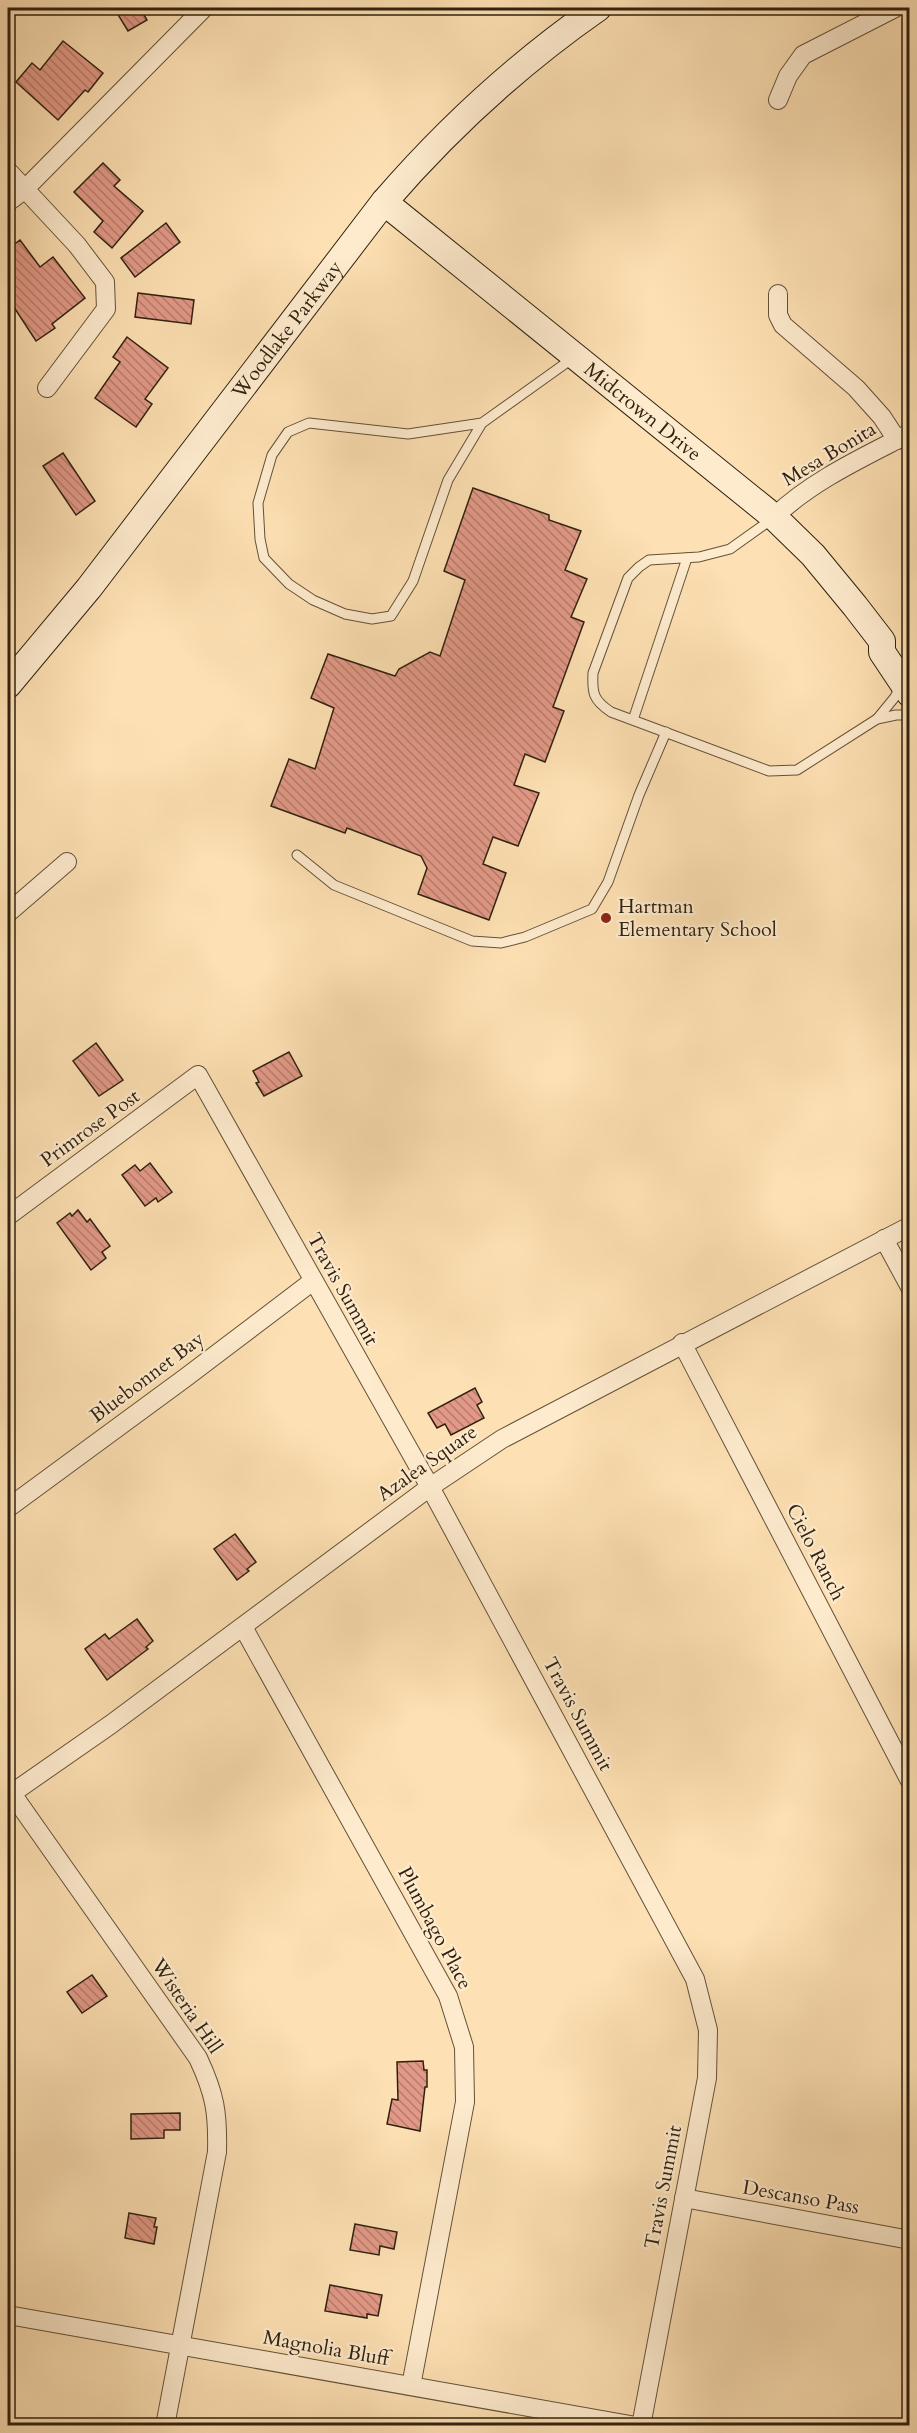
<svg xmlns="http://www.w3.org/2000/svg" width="917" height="2433" font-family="Cardo,serif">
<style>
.building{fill:url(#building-back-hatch);stroke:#30210f;stroke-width:1.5}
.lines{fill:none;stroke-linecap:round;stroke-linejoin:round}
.lane-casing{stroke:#635138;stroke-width:11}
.street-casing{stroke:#635138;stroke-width:20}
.secondary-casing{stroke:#30210f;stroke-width:28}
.lane{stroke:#feebce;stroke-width:9}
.street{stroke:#feebce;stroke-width:18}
.secondary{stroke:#feebce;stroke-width:26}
.poi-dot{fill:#8f2418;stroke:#feebce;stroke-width:2}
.labels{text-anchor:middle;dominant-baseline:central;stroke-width:4.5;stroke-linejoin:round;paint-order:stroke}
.street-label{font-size:20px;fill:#30210f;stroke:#feebce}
.poi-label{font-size:20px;fill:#30210f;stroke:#feebce;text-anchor:start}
</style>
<defs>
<pattern id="building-back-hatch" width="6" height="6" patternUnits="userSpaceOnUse" patternTransform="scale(1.5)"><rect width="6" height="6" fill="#e29987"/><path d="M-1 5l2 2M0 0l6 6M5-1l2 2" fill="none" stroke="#b87c6d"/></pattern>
</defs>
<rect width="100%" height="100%" fill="#fde0b3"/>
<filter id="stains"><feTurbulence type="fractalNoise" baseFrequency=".00333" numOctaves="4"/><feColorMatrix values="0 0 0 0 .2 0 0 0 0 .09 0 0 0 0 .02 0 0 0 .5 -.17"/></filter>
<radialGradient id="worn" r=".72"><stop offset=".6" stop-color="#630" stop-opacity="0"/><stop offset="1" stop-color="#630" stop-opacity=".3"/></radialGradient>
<!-- building -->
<g class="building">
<path d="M114 8H140L147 20 128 31Z"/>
<path d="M63 41 103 73 88 92 85 90 58 120 16 82 32 63 40 70Z"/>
<path d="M103 163 120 180 114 186 143 211 112 248 94 232 103 221 74 192Z"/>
<path d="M166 223 180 242 135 277 121 258Z"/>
<path d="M20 240 40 267 53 257 85 298 52 324 55 328 36 341 8 298V249Z"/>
<path d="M138 293 194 300 191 324 135 317Z"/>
<path d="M127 337 168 368 145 399 152 404 136 427 95 398 120 362 113 357Z"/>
<path d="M63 453 95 501 76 515 43 466Z"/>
<path d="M473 488 549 515V520L581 531 565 570 587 579 571 617 584 622 553 707 564 711 545 762 525 754 514 785 539 793 518 846 493 837 483 864 506 873 489 920 418 894 427 868 421 856 347 828 345 833 271 806 289 759 315 769 334 708 311 698 328 654 395 676 399 669 430 652 440 656 465 580 444 571Z"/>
<path d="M96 1043 123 1080 99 1096 73 1061Z"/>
<path d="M289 1052 302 1076 264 1096 256 1083 259 1082 253 1071Z"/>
<path d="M150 1163 172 1192 158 1202 156 1198 145 1206 122 1175 135 1165 140 1171Z"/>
<path d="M78 1210 87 1222 90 1219 110 1246 102 1252 106 1258 91 1270 57 1223 70 1213 72 1216Z"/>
<path d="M475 1388 482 1402 477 1405 484 1418 451 1435 445 1424 437 1428 428 1413Z"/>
<path d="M235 1534 256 1562 247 1569 249 1571 237 1580 214 1549Z"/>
<path d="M137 1619 153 1641 146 1647 148 1649 107 1680 85 1649 105 1634 109 1639Z"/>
<path d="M92 1975 107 1996 82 2013 67 1992Z"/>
<path d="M423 2061 424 2070H427V2087H425L420 2131 387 2124 392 2099 398 2100 397 2062Z"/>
<path d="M180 2113V2130H164V2138L131 2139V2114Z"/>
<path d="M129 2213 156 2218 154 2227H157L154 2244 125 2238Z"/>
<path d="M355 2224 397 2232 394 2249 380 2246 379 2255 350 2250Z"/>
<path d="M330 2285 382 2295 378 2316 367 2314V2318L325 2311Z"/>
</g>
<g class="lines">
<defs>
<g id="lane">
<path d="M482 423 448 480 413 581 391 616 372 619 345 614 313 600 289 584 264 558 260 539 258 503 272 455 288 432 309 423 408 434 482 423 573 358"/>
<path d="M772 519 730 549 699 557 649 560 639 567 628 578 593 673C592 693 593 700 611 712L769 771 797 770 877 719 896 715H910"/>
<path d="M877 719 895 697 901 685"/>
<path d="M633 720 687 558"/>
<path d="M297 855 334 885 472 941 501 943 525 937 592 909 608 882 639 795 666 732"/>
</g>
<g id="street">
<path d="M778 100 788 76 803 55 895 8"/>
<path d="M8 171 77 245 105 282 106 309 47 388"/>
<path d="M8 202 24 190 204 8"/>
<path d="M778 294V315L783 325 856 388 882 417 897 440"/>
<path d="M774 517C813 480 862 458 910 433"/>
<path d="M8 913 67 862"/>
<path d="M8 1216 198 1075 430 1487 695 1979 708 2030 707 2078 641 2426"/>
<path d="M884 1239 910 1287"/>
<path d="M682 1343 910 1781"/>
<path d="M8 1508 185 1378 313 1281"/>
<path d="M243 1627 448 1996 464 2047 465 2102 411 2386"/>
<path d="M8 1788 198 2058C215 2094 218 2113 217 2152L165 2426"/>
<path d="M8 1796 110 1725 430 1487 502 1439 910 1226"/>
<path d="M684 2198 910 2240"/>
<path d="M8 2315 636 2426"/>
</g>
<g id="secondary">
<path id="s1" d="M384 202 774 517 813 555 855 606 882 641V652L910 694"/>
<path id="s2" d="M8 685 89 588 384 202C448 128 519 63 598 8"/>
</g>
</defs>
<!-- lane casing -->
<use href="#lane" class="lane-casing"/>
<!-- street casing -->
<use href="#street" class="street-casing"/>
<!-- secondary casing -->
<use href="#secondary" class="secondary-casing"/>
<!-- lane -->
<use href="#lane" class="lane"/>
<!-- street -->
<use href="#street" class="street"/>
<!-- secondary -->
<use href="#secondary" class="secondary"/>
</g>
<!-- markers -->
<circle class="poi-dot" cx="606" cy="918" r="6"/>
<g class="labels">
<!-- street labels -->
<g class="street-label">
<text stroke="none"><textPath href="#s2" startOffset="452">Woodlake Parkway</textPath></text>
<text stroke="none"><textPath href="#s1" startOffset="333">Midcrown Drive</textPath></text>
<text transform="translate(829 454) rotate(-31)">Mesa Bonita</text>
<text transform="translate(90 1128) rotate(-36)">Primrose Post</text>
<text transform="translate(343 1289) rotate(61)">Travis Summit</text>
<text transform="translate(147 1377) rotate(-37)">Bluebonnet Bay</text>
<text transform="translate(427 1463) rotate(-35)">Azalea Square</text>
<text transform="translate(816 1552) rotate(63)">Cielo Ranch</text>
<text transform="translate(578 1714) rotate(62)">Travis Summit</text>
<text transform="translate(435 1928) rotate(62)">Plumbago Place</text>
<text transform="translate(187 2006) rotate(56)">Wisteria Hill</text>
<text transform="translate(663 2187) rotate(-79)">Travis Summit</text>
<text transform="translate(801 2197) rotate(10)">Descanso Pass</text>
<text transform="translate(326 2348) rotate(10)">Magnolia Bluff</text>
</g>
<!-- poi labels -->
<g class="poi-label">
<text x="618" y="906">Hartman<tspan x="618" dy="23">Elementary School</tspan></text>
</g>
</g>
<!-- margin -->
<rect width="917" height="2433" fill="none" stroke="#fde0b3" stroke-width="30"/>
<rect x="9" y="9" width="899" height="2415" fill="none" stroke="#30210f" stroke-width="3"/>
<rect x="15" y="15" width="887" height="2403" fill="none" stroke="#30210f" stroke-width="1.5"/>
<rect width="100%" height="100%" filter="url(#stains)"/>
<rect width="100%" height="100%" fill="url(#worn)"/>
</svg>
